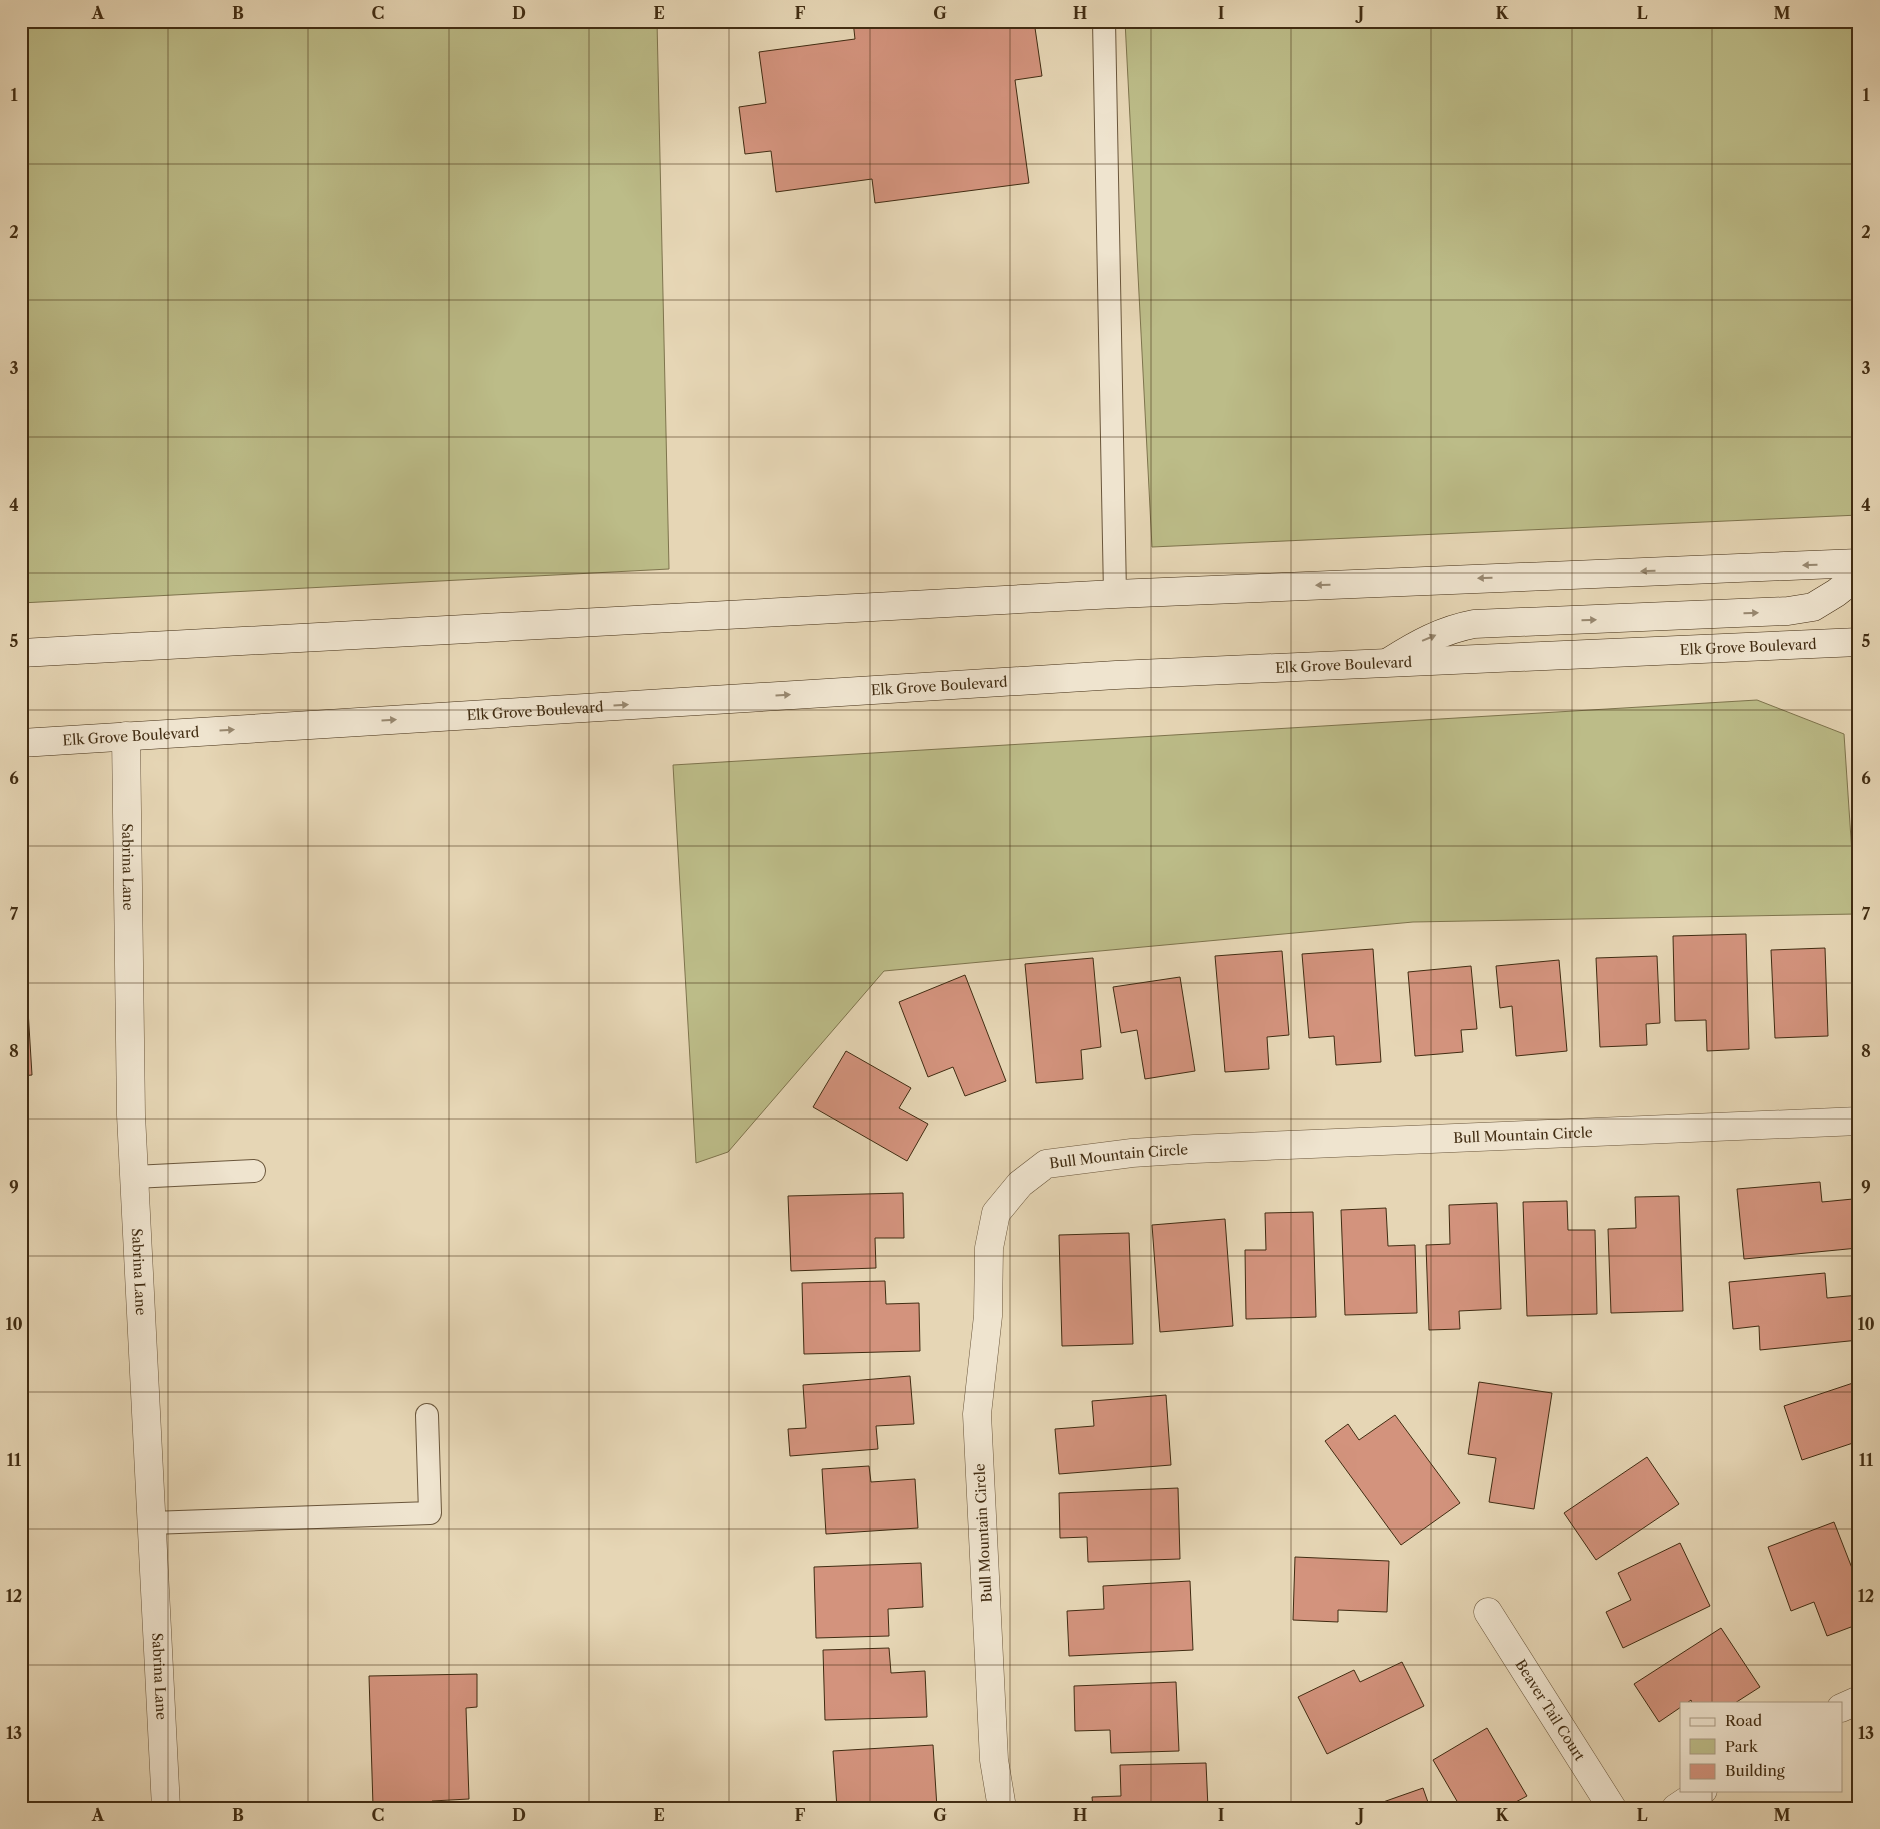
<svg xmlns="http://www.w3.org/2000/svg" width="1880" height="1829" font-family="'Libre Caslon Text',serif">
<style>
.green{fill:#bcbc88;stroke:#7e744d}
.building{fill:#d3937d;stroke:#412c12}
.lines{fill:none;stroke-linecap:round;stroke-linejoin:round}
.service-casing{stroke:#6a563b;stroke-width:24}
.minor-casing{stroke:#6a563b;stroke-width:29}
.secondary-casing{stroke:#412c12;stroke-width:29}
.service{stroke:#efe4cf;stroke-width:22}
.minor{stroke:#efe4cf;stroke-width:28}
.secondary{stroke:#efe4cf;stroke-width:28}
.oneway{fill:#988870}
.grid{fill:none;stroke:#412c12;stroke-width:1;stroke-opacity:0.55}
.labels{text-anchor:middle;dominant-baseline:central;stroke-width:5;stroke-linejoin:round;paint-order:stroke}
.street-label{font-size:14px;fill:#412c12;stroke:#efe4cf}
.neatline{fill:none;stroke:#412c12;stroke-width:2}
.grid-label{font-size:16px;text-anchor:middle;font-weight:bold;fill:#412c12}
</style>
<rect width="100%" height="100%" fill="#e6d6b5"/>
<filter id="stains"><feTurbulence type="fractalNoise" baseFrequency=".004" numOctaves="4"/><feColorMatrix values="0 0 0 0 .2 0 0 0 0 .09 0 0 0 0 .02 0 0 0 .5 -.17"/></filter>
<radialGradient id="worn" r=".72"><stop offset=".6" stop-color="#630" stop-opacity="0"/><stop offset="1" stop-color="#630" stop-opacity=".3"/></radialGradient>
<!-- green -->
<g class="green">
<path d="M21 21H657L669 569 21 603Z"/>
<path d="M1125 21H1859V515L1152 547Z"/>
<path d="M1757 700 1844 734 1856 914 1413 922 884 971 728 1152 696 1163 673 765Z"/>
</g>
<!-- building -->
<g class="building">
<path d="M853 21H1034L1042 76 1015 80 1029 183 875 203 872 179 776 192 771 151 745 154 739 107 766 103 759 52 855 39Z"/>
<path d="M21 929H23L32 1075 21 1076Z"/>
<path d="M1746 934 1749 1049 1707 1051 1706 1020 1675 1021 1673 936Z"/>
<path d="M1825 948 1828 1036 1775 1038 1771 950Z"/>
<path d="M1373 949 1381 1062 1336 1065 1334 1036 1309 1038 1302 954Z"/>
<path d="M1282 951 1289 1035 1267 1037 1269 1069 1225 1072 1215 956Z"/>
<path d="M1657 956 1660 1023 1646 1024 1647 1045 1600 1047 1596 958Z"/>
<path d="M1093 958 1101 1047 1081 1050 1083 1079 1036 1083 1025 964Z"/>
<path d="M1559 960 1567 1051 1516 1056 1512 1006 1500 1008 1496 966Z"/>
<path d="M1471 966 1477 1029 1461 1030 1463 1052 1415 1056 1408 972Z"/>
<path d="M965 975 1006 1081 965 1096 953 1067 928 1077 899 1002Z"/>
<path d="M1180 977 1195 1071 1145 1079 1137 1030 1121 1033 1113 987Z"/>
<path d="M846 1051 911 1088 899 1108 928 1124 907 1161 813 1107Z"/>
<path d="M1820 1182 1822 1202 1853 1199 1858 1248 1744 1259 1737 1189Z"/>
<path d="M903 1193 904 1238H875L876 1268 791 1271 788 1196Z"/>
<path d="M1679 1196 1683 1311 1611 1313 1608 1229 1636 1228 1635 1197Z"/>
<path d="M1567 1201 1568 1230H1595L1597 1314 1527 1316 1523 1202Z"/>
<path d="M1497 1203 1501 1309 1459 1311 1460 1329 1429 1330 1426 1245 1450 1244 1449 1205Z"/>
<path d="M1386 1208 1388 1246 1415 1245 1417 1313 1345 1315 1341 1210Z"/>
<path d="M1313 1212 1316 1317 1246 1319 1245 1250H1266L1265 1213Z"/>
<path d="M1225 1219 1233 1326 1160 1332 1152 1225Z"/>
<path d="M1129 1233 1133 1344 1062 1346 1059 1235Z"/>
<path d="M1825 1273 1827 1298 1859 1295V1340L1760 1350 1759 1326 1733 1329 1729 1282Z"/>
<path d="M885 1281 886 1304 919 1303 920 1351 804 1354 802 1283Z"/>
<path d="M910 1376 914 1424 876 1426 878 1449 790 1456 788 1429 806 1428 803 1385Z"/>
<path d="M1859 1381V1441L1802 1460 1784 1406Z"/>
<path d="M1479 1382 1552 1393 1534 1509 1489 1502 1496 1458 1468 1454Z"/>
<path d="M1166 1395 1171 1465 1059 1474 1055 1429 1094 1426 1092 1401Z"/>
<path d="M1395 1415 1460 1503 1401 1545 1325 1441 1348 1424 1359 1440Z"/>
<path d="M1647 1457 1679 1504 1596 1560 1564 1513Z"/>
<path d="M869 1466 871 1482 915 1479 918 1528 826 1534 822 1469Z"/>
<path d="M1178 1488 1180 1559 1088 1562 1087 1537 1060 1538 1059 1493Z"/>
<path d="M1834 1522 1859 1586V1624L1827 1636 1814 1602 1791 1611 1768 1547Z"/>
<path d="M1680 1543 1710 1606 1623 1648 1606 1612 1631 1600 1618 1573Z"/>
<path d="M1295 1557 1389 1561 1387 1612 1338 1610V1622L1293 1620Z"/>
<path d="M921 1563 923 1607 888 1609 889 1636 816 1638 814 1567Z"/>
<path d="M1190 1581 1193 1650 1069 1656 1067 1611 1104 1609 1103 1586Z"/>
<path d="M1721 1628 1760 1687 1735 1703H1692L1691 1700 1687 1703H1681V1707L1659 1722 1634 1684Z"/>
<path d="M889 1648 891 1673 925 1671 927 1717 825 1720 823 1650Z"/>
<path d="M1402 1662 1424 1706 1327 1754 1298 1697 1354 1670 1360 1682Z"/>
<path d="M477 1674V1707L466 1708 469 1799 432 1801 433 1808 373 1806 369 1676Z"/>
<path d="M1176 1682 1179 1751 1111 1753 1110 1730 1075 1731 1074 1686Z"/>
<path d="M1487 1728 1527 1796 1512 1804 1514 1808H1461L1433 1760Z"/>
<path d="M933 1745 937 1808H837L833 1751Z"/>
<path d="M1206 1763 1208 1808H1093L1092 1797 1121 1796 1120 1765Z"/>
<path d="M1423 1788 1430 1808H1366Z"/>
<path d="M1859 1795V1807L1854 1798Z"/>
</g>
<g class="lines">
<defs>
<g id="service">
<path d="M1104 21 1115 594"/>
<path d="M134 1177 254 1171"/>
<path d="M151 1523 430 1513 427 1415"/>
</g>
<g id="minor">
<path id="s1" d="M126 736 131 1115 166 1808"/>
<path id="s2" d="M1488 1612 1612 1808"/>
<path d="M1841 1708 1859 1700"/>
<path id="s3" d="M1002 1808 994 1760 977 1414 988 1316 989 1248 996 1213 1020 1184 1046 1164 1132 1153 1194 1149 1859 1121"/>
<path d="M1676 1808 1703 1790"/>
</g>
<g id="secondary">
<path d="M21 653 1115 594 1859 563"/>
<path d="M1390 661C1417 644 1442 630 1474 624L1788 611 1813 607 1836 593 1859 575"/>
<path id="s4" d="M21 743 1116 675 1859 642"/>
</g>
</defs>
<!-- service casing -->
<use href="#service" class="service-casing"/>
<!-- minor casing -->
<use href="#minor" class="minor-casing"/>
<!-- secondary casing -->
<use href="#secondary" class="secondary-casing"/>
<!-- service -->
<use href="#service" class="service"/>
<!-- minor -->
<use href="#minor" class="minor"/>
<!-- secondary -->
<use href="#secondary" class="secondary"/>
</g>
<!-- one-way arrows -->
<defs><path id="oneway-solid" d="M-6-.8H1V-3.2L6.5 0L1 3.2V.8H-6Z" transform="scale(1.25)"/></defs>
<g class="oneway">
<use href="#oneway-solid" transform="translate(1810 565) rotate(178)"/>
<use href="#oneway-solid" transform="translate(1648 571) rotate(178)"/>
<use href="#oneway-solid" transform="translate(1485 578) rotate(178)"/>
<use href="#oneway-solid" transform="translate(1323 585) rotate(178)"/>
<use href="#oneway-solid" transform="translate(1751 613) rotate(-2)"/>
<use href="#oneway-solid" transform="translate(1589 620) rotate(-2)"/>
<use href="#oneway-solid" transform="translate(1429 638) rotate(-23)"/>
<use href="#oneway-solid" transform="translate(783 695) rotate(-4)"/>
<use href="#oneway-solid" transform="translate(621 705) rotate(-4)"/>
<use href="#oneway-solid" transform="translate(389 720) rotate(-4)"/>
<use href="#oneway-solid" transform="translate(227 730) rotate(-4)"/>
</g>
<!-- grid -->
<path class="grid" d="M168 21V1808M308 21V1808M449 21V1808M589 21V1808M729 21V1808M870 21V1808M1010 21V1808M1151 21V1808M1291 21V1808M1431 21V1808M1572 21V1808M1712 21V1703M21 164H1859M21 300H1859M21 437H1859M21 573H1859M21 710H1859M21 846H1859M21 983H1859M21 1119H1859M21 1256H1859M21 1392H1859M21 1529H1859M21 1665H1859M1712 1790V1808"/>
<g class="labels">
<!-- street labels -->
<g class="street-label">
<text stroke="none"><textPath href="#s4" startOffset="1730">Elk Grove Boulevard</textPath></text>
<text stroke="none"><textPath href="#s4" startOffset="1325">Elk Grove Boulevard</textPath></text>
<text stroke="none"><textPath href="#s4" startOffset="920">Elk Grove Boulevard</textPath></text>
<text stroke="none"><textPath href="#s4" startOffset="515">Elk Grove Boulevard</textPath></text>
<text stroke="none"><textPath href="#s4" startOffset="110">Elk Grove Boulevard</textPath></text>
<text stroke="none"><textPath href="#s1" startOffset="131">Sabrina Lane</textPath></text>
<text stroke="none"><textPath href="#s3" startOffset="1146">Bull Mountain Circle</textPath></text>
<text stroke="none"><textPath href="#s3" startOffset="741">Bull Mountain Circle</textPath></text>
<text stroke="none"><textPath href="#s1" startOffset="536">Sabrina Lane</textPath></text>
<text transform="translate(983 1533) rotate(-93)">Bull Mountain Circle</text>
<text stroke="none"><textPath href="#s1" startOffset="941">Sabrina Lane</textPath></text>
<text stroke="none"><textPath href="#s2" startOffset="116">Beaver Tail Court</textPath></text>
</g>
</g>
<!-- margin -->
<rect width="1880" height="1829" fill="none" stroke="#e6d6b5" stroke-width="55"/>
<!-- legend -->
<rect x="1680" y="1702" width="162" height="90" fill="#efe4cf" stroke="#a99a83"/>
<rect x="1690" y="1718" width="25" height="8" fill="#efe4cf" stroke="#a99a83"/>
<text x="1725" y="1726" font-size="15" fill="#412c12">Road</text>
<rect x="1690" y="1739" width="25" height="15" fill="#bcbc88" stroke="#a99a83"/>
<text x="1725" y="1752" font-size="15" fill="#412c12">Park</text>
<rect x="1690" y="1764" width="25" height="15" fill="#d3937d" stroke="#a99a83"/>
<text x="1725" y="1776" font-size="15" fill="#412c12">Building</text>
<rect x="28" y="28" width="1824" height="1774" class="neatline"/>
<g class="grid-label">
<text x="98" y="19">A</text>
<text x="238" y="19">B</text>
<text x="378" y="19">C</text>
<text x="519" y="19">D</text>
<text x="659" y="19">E</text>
<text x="800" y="19">F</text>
<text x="940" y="19">G</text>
<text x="1080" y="19">H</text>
<text x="1221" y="19">I</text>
<text x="1361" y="19">J</text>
<text x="1502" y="19">K</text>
<text x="1642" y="19">L</text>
<text x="1782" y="19">M</text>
<text x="14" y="101">1</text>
<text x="1866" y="101">1</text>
<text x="14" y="238">2</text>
<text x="1866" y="238">2</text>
<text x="14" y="374">3</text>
<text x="1866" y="374">3</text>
<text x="14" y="511">4</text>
<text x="1866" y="511">4</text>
<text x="14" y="647">5</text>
<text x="1866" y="647">5</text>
<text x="14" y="784">6</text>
<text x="1866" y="784">6</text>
<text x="14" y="920">7</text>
<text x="1866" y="920">7</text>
<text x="14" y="1057">8</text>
<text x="1866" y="1057">8</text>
<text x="14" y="1193">9</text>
<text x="1866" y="1193">9</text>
<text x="14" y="1330">10</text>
<text x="1866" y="1330">10</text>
<text x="14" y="1466">11</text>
<text x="1866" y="1466">11</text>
<text x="14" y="1602">12</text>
<text x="1866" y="1602">12</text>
<text x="14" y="1739">13</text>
<text x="1866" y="1739">13</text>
<text x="98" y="1821">A</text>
<text x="238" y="1821">B</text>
<text x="378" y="1821">C</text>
<text x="519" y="1821">D</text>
<text x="659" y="1821">E</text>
<text x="800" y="1821">F</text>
<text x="940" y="1821">G</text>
<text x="1080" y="1821">H</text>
<text x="1221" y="1821">I</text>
<text x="1361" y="1821">J</text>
<text x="1502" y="1821">K</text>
<text x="1642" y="1821">L</text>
<text x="1782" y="1821">M</text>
</g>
<rect width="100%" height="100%" filter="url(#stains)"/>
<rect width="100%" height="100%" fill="url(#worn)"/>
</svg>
